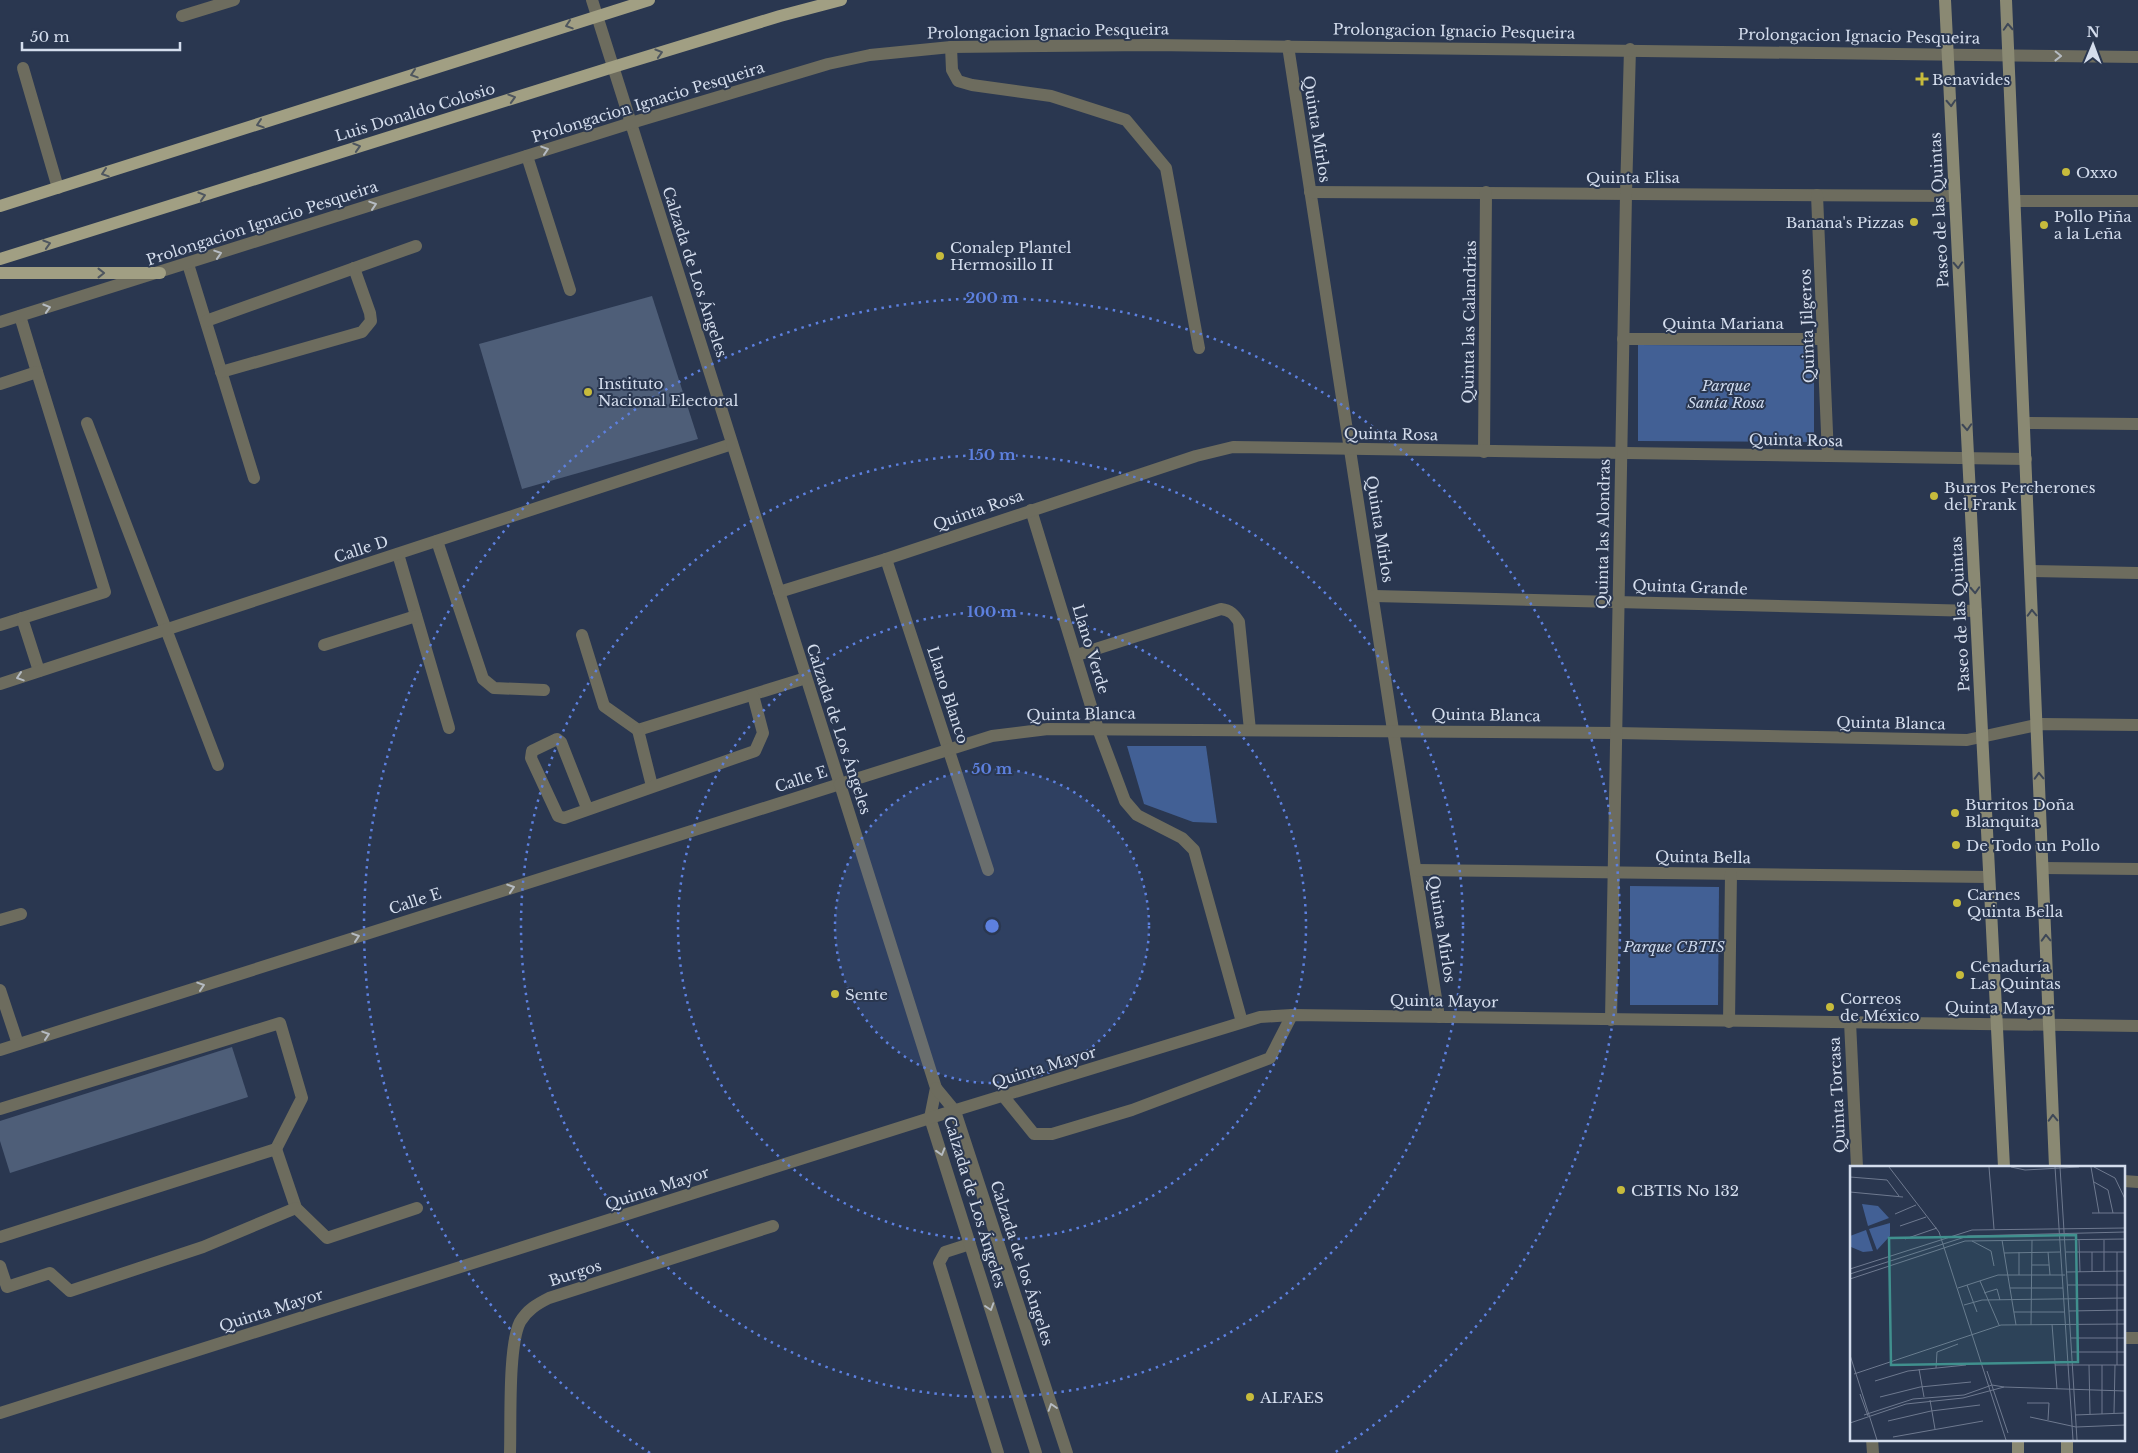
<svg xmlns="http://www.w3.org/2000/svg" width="2138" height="1453" font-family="'Libre Baskerville',serif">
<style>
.green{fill:#426095}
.building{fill:#4e5e78}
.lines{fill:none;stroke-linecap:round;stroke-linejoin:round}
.service{stroke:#6d6c5e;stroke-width:12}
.minor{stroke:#6d6c5e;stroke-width:12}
.tertiary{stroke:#6d6c5e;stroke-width:12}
.secondary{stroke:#8a8973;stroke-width:12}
.primary{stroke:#a19f83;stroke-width:12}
.oneway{stroke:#4e565f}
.oneway2{stroke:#3d4757}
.oneway3{stroke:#b5bbc2}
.ring{fill:none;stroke:#5d80df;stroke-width:2.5;stroke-dasharray:2.5 5}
.poi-dot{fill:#c7bb3c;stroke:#2a3750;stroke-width:2}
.labels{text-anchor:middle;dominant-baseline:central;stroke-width:4;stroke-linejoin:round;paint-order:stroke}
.street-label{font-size:15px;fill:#d4dded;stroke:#2a3750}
.poi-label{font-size:15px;fill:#d4dded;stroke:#2a3750;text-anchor:start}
.park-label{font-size:15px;font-style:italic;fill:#cdd9ed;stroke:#2a3750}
.inset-road{fill:none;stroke:#6e798f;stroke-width:1}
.view{fill:#40908e;fill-opacity:0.15;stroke:#40908e;stroke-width:2.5}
.inset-edge{fill:none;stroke:#d4dded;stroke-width:2.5}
.centre{fill:#5d80df;stroke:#2a3750;stroke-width:2.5}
.ring-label{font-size:15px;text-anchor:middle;font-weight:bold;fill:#5d80df;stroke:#2a3750;stroke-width:4;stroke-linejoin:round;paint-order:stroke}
</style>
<rect width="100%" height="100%" fill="#2a3750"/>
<!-- green -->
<g class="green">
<path d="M1638 345 1814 346V442L1638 441Z"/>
<path d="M1127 746H1206L1217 823 1193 822 1144 804Z"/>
<path d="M1630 886 1719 887 1718 1005H1630Z"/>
</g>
<!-- building -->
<g class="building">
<path d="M652 296 698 439 522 489 479 344Z"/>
<path d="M232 1047 248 1097 10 1173 0 1141V1121Z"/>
</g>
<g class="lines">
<!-- service -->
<g class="service">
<path d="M23 68 58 188"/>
<path d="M527 156 570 290"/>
<path d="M188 264 254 478"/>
<path d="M20 316 37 372"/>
<path d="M206 321 416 246"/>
<path d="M221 372 362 332 371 321 370 313 354 268"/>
<path d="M0 384 37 372 105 592 0 625"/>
<path d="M87 423 218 765"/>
<path d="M437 541 483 679 494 688 544 690"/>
<path d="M398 554 449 728"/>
<path d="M22 618 39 671"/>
<path d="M582 635 604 706 638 730 806 678"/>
<path d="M324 645 416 616"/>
<path d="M0 684 732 444"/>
<path d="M638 730 652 786"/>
<path d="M587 808 561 742 557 739 532 751 531 758 558 816 564 818 755 751 763 733 753 695"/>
<path d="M0 920 21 914"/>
<path d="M0 990 18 1044"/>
<path d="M0 1050 840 784"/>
<path d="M1004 1097 1034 1134H1052L1132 1110 1270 1058 1292 1015"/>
<path d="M0 1109 280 1023 302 1098 276 1149"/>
<path d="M0 1237 276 1149 296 1208 327 1238 417 1208"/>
<path d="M970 1244 945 1252 939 1263 998 1453"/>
<path d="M0 1266 7 1287 50 1273 70 1291 203 1247 296 1208"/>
</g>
<!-- minor -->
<g class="minor">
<path d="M592 0 936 1088 930 1118 1036 1453"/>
<path d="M182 16 234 0"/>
<path d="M1288 46 1393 730 1439 1017"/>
<path d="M951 47 952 70 958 81 972 85 1051 96 1126 120 1166 168 1199 348"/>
<path d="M1310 192 1955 196"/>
<path d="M1817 195 1828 456"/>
<path d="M2015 201H2138"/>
<path d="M1623 339H1823"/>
<path d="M2024 423 2138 424"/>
<path d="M1484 452 1486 192"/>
<path d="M1031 510 1098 729 1125 801 1137 815 1182 838 1194 850 1242 1022"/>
<path d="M886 559 988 870"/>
<path d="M2030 571 2138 573"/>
<path d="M779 592 886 559 1196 456 1233 447 2026 459"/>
<path d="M1374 596 1976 611"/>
<path d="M1077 655 1221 609C1230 610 1234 614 1239 622L1250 730"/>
<path d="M840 784 992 736 1048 729 1616 733 1967 740 2041 724 2138 725"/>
<path d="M2043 868 2138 869"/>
<path d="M1416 870 1989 877"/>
<path d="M1611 1020 1626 194 1630 49"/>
<path d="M1729 1022 1731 874"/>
<path d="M1850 1022 1857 1167"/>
<path d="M936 1088 955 1111 1067 1453"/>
<path d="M2124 1181 2138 1182"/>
<path d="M2124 1338H2138"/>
<path d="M0 1413 930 1118 1260 1017 1292 1015 2138 1026"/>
<path d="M1872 1439 1873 1453"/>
<path d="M510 1453C511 1423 508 1346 520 1322 527 1310 537 1304 549 1298L773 1226"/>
</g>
<!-- tertiary -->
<path class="tertiary" d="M0 322 631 123 828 64 870 55 951 47 1151 45 2138 57"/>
<!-- secondary -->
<g class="secondary">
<path d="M1945 0 2004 1167"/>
<path d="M2006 0 2055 1167"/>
<path d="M2018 1439V1453"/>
<path d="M2067 1439V1453"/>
</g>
<!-- primary -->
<g class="primary">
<path d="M0 206 649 0"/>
<path d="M0 259 613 67 780 16 841 0"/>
<path d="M0 273H160"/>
</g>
</g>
<!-- one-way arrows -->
<defs><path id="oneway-chevron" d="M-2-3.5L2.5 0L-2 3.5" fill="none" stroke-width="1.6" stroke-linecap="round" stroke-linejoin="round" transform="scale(1.25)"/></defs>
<g class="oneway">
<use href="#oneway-chevron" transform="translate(569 25) rotate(162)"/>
<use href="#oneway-chevron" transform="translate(659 53) rotate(-17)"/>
<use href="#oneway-chevron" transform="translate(414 74) rotate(162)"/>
<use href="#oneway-chevron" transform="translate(512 98) rotate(-17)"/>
<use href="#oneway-chevron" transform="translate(260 124) rotate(162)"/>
<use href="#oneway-chevron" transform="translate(357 147) rotate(-17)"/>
<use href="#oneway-chevron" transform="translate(105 173) rotate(162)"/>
<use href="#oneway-chevron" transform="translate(202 196) rotate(-17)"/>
<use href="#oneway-chevron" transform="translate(47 244) rotate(-17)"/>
<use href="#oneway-chevron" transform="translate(101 273)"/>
</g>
<g class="oneway2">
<use href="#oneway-chevron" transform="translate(2008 27) rotate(-93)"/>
<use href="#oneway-chevron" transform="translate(1951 103) rotate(87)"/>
<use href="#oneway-chevron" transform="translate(1958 265) rotate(87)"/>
<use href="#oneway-chevron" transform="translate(1967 427) rotate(87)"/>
<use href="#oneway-chevron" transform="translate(1975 590) rotate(87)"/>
<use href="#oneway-chevron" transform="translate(2032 613) rotate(-92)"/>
<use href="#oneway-chevron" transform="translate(2039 776) rotate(-92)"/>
<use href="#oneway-chevron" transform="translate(2046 938) rotate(-92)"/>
<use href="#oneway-chevron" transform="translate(2053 1118) rotate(-92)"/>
</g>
<g class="oneway3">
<use href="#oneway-chevron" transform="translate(2058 56) rotate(1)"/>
<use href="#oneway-chevron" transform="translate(545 150) rotate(-18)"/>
<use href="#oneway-chevron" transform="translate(373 205) rotate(-18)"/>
<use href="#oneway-chevron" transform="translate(218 254) rotate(-18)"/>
<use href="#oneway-chevron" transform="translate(47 308) rotate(-17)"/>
<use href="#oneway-chevron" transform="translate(20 677) rotate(162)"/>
<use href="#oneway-chevron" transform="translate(511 888) rotate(-18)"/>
<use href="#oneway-chevron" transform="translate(356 937) rotate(-18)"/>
<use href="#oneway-chevron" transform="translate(201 986) rotate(-18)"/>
<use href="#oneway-chevron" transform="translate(46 1035) rotate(-18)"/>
<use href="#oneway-chevron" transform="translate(941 1152) rotate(73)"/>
<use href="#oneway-chevron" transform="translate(990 1307) rotate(72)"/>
<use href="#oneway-chevron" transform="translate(1052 1407) rotate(-108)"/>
</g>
<!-- distance rings -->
<circle cx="992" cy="926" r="157" fill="#5d80df" fill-opacity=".12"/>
<g class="ring">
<circle cx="992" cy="926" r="157"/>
<circle cx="992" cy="926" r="314"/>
<circle cx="992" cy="926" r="471"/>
<path d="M650 1453A628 628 0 1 1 1334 1453"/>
</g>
<!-- markers -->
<g class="poi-dot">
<path d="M1919.5 71.5h5v5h5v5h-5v5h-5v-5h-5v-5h5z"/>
<circle cx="2066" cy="172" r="5"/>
<circle cx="1914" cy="222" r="5"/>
<circle cx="2044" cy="225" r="5"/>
<circle cx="940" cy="256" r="5"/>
<circle cx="588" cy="392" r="5"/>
<circle cx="1934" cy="496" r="5"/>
<circle cx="1955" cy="813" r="5"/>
<circle cx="1956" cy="845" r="5"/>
<circle cx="1957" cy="903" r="5"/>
<circle cx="1960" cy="975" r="5"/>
<circle cx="835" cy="994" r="5"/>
<circle cx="1830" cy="1007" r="5"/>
<circle cx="1621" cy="1190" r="5"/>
<circle cx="1250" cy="1397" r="5"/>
</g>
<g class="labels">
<!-- street labels -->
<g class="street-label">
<text transform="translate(1048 31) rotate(-1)">Prolongacion Ignacio Pesqueira</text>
<text transform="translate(1454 31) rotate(1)">Prolongacion Ignacio Pesqueira</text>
<text transform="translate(1859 36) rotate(1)">Prolongacion Ignacio Pesqueira</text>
<text transform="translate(648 102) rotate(-17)">Prolongacion Ignacio Pesqueira</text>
<text transform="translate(415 112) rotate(-17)">Luis Donaldo Colosio</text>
<text transform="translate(1317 129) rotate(81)">Quinta Mirlos</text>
<text x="1633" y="177">Quinta Elisa</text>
<text transform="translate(1939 210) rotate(-93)">Paseo de las Quintas</text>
<text transform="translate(262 223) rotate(-18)">Prolongacion Ignacio Pesqueira</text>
<text transform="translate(695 272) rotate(72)">Calzada de Los Ángeles</text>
<text transform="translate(1469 322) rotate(-89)">Quinta las Calandrias</text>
<text x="1723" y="323">Quinta Mariana</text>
<text transform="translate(1807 326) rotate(-92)">Quinta Jilgeros</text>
<text transform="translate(1391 434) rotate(1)">Quinta Rosa</text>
<text transform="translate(1796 440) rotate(1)">Quinta Rosa</text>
<text transform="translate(978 510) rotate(-19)">Quinta Rosa</text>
<text transform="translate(1380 529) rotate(81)">Quinta Mirlos</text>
<text transform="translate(1603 534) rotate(-89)">Quinta las Alondras</text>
<text transform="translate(361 549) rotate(-18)">Calle D</text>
<text transform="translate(1690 587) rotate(2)">Quinta Grande</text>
<text transform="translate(1960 614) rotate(-93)">Paseo de las Quintas</text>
<text transform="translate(1091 649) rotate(73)">Llano Verde</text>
<text transform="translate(948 695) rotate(72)">Llano Blanco</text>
<text transform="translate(1081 714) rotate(-1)">Quinta Blanca</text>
<text transform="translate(1486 715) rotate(1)">Quinta Blanca</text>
<text transform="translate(1891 723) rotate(1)">Quinta Blanca</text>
<text transform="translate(839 729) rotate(72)">Calzada de Los Ángeles</text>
<text transform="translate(801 779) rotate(-18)">Calle E</text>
<text transform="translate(1703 857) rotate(1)">Quinta Bella</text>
<text transform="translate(415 901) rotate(-18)">Calle E</text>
<text transform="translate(1442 929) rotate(81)">Quinta Mirlos</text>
<text transform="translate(1444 1001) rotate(1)">Quinta Mayor</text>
<text transform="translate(1999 1008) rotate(1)">Quinta Mayor</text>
<text transform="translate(1044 1067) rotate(-17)">Quinta Mayor</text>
<text transform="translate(1837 1095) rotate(-93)">Quinta Torcasa</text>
<text transform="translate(657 1188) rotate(-18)">Quinta Mayor</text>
<text transform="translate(975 1202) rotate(73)">Calzada de Los Ángeles</text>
<text transform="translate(1022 1263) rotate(72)">Calzada de los Ángeles</text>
<text transform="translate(575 1273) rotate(-18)">Burgos</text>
<text transform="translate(271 1310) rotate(-18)">Quinta Mayor</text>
</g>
<!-- poi labels -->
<g class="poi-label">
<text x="1932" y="79">Benavides</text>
<text x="2076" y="172">Oxxo</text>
<text x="2054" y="216">Pollo Piña<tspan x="2054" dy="17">a la Leña</tspan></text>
<text x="1904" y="222" text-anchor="end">Banana's Pizzas</text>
<text x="950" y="247">Conalep Plantel<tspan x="950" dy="17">Hermosillo II</tspan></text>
<text x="598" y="383">Instituto<tspan x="598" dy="17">Nacional Electoral</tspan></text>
<text x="1944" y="487">Burros Percherones<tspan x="1944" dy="17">del Frank</tspan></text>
<text x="1965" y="804">Burritos Doña<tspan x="1965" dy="17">Blanquita</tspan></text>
<text x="1966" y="845">De Todo un Pollo</text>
<text x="1967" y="894">Carnes<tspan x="1967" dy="17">Quinta Bella</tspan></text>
<text x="1970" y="966">Cenaduría<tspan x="1970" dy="17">Las Quintas</tspan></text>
<text x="845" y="994">Sente</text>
<text x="1840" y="998">Correos<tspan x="1840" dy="17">de México</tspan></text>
<text x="1631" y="1190">CBTIS No 132</text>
<text x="1260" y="1397">ALFAES</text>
</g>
<!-- park labels -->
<g class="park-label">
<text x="1726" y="385">Parque<tspan x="1726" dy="17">Santa Rosa</tspan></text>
<text x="1674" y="946">Parque CBTIS</text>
</g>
</g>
<!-- overview -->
<g transform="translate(1850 1166)">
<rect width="275" height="275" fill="#2a3750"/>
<path d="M12 38 28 40 39 52 18 60ZM40 57V70L27 84 19 63ZM16 64 23 85 13 86 1 81 0 70Z" fill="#426095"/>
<path class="inset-road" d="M39 1 89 66 156 274M139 1 144 63M161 1 175 4 229 1M205 1 223 274M210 1 227 274M241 1 249 47M244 1 265 12 275 33M0 11 37 14 49 30M244 16 258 24 263 47M0 26 53 31M242 47H275M45 48 66 39M50 60 76 51M55 73 87 62M152 74 166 159M229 74 230 106M254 74V106M122 75 141 85 144 100M169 86V109M198 86 200 109M216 86H275M242 86V106M267 86V199M154 87 210 86M182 99H199M0 103 122 64 275 62M217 106 275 105M0 108 118 70 275 66M0 113 115 75 275 73M130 115 149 159M117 119 127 146M218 119H275M108 122 148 109H215M160 122H213M134 127 147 123 150 134M114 139 132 134 275 132M219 145 275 144M164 146H214M202 158 207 223M181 159 182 74M221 172H275M221 186H275M0 189 27 274M205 199H275M239 199 240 248M252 199V248M86 202 87 186 108 178M69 203 74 231M137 205 158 267M4 208 151 159 275 158M25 215 58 205 116 199M10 228 18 250M30 231 70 221 121 216M80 234 85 263M177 237H199L198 254M264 247 265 199M14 249 63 233 114 229 142 219 154 221M225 249 275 247M180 251 226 261 275 259M38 255 81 245 130 239M0 257 56 238 113 232 154 221 275 225M43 271 133 255"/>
<path class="view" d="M226 69 228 196 41 199 39 72Z"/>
<rect width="275" height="275" class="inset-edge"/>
</g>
<circle cx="992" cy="926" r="8" class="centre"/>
<g class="ring-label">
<text x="992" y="303">200 m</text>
<text x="992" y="460">150 m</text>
<text x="992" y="617">100 m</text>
<text x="992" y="774">50 m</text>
</g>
<!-- north arrow -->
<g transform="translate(2093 45) rotate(1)" stroke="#2a3750" stroke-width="4" paint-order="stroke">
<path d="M0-4L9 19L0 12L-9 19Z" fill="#d4dded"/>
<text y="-8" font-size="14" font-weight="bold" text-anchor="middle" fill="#d4dded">N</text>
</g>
<!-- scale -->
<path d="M22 42v8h158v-8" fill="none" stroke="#d4dded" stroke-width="2.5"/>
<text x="30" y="42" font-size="15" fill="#d4dded" stroke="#2a3750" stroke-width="4" paint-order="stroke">50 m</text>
</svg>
